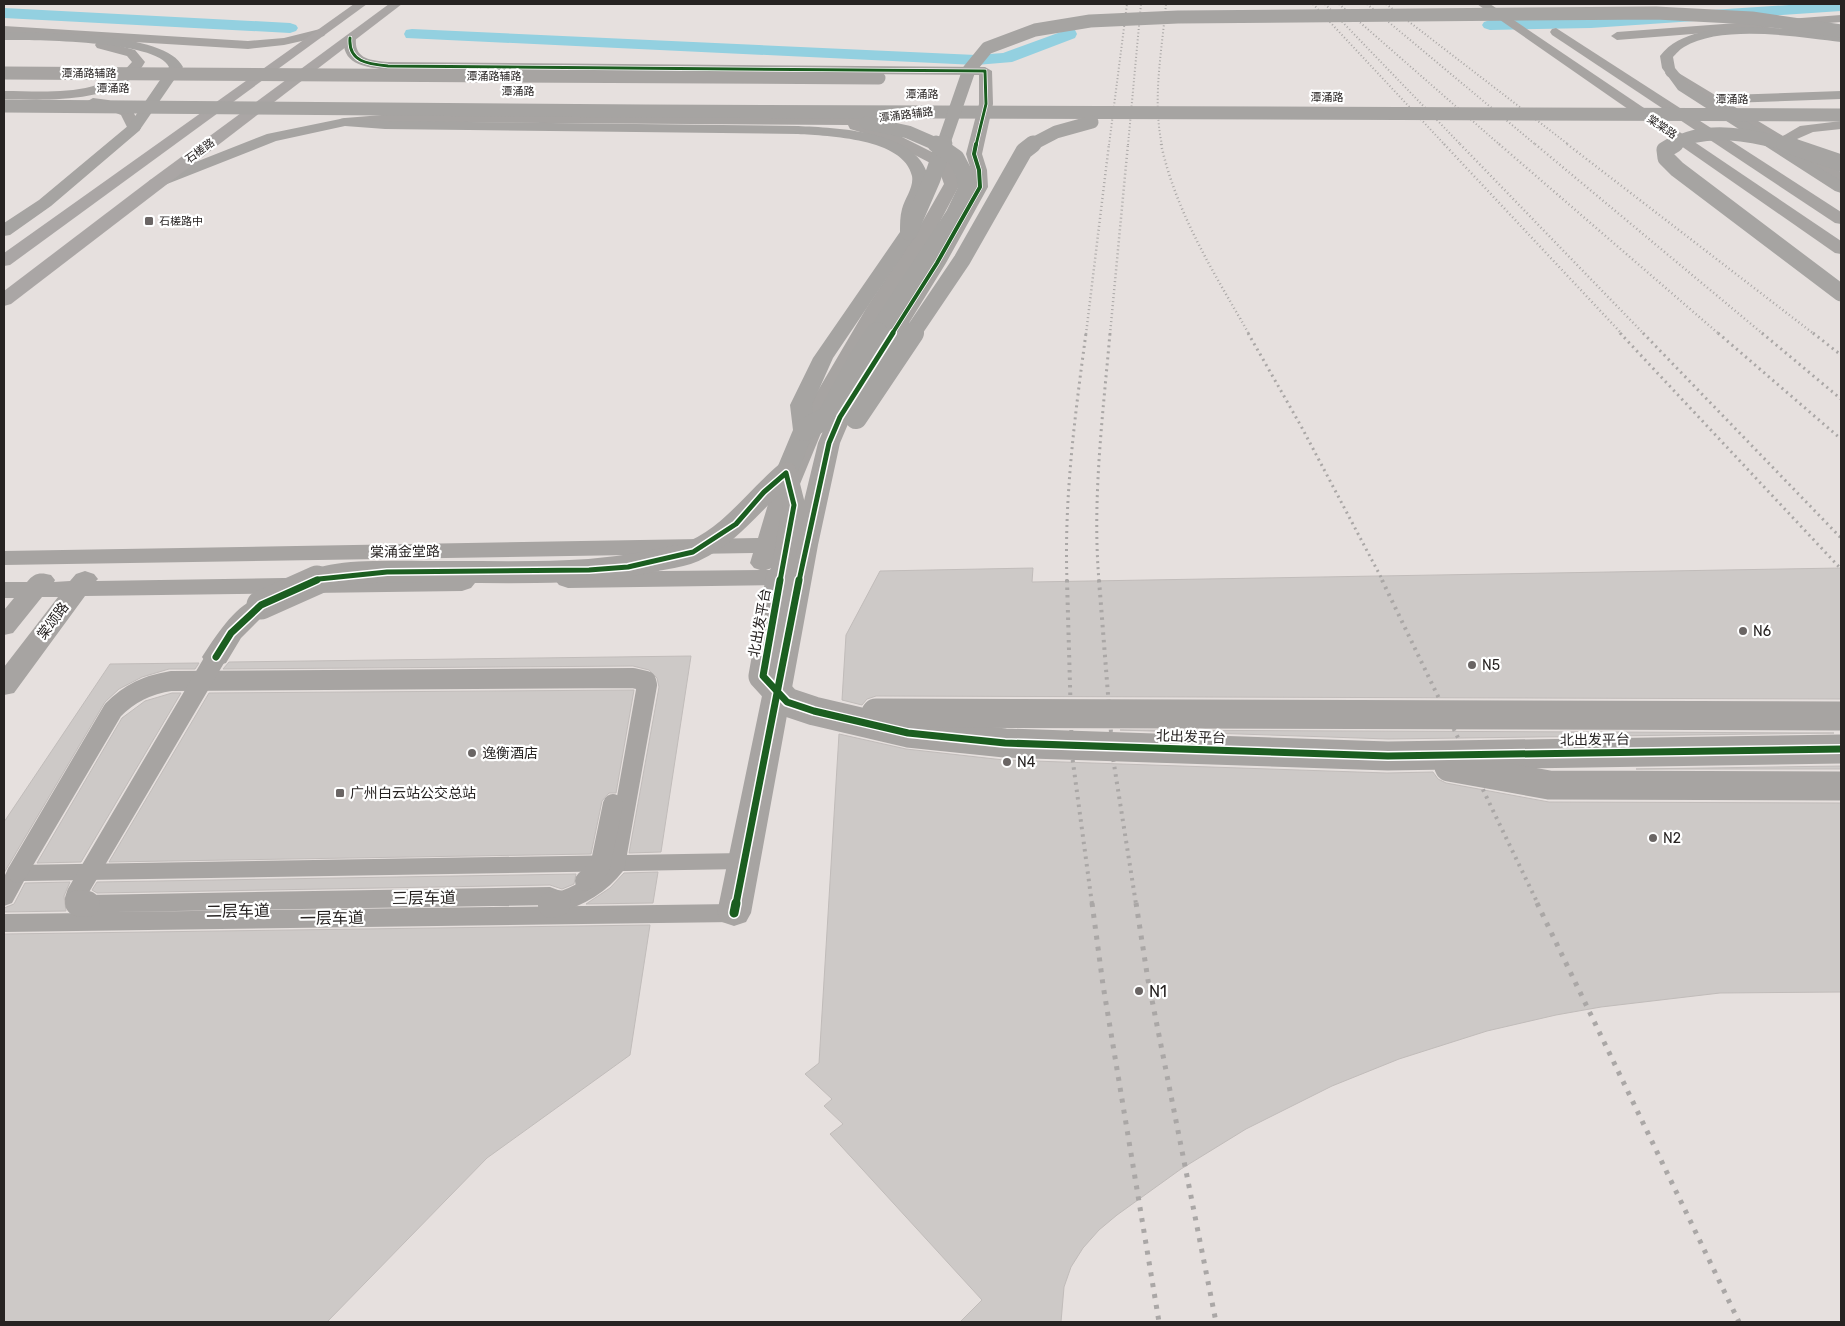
<svg xmlns="http://www.w3.org/2000/svg" width="1845" height="1326" font-family="Rubik,'Noto Sans SC',sans-serif">
<style>
.lines{fill:none;stroke-linecap:round;stroke-linejoin:round}
.canal{fill:#93d0e0;fill-rule:evenodd}
.building{fill:#cdc9c7;stroke:#c1bcba}
.service{fill:#a7a4a2;fill-rule:evenodd}
.minor{fill:#a7a4a2;fill-rule:evenodd}
.tertiary{fill:#a7a4a2;fill-rule:evenodd}
.secondary{fill:#a6a4a2;fill-rule:evenodd}
.primary{fill:#aaa6a5;fill-rule:evenodd}
.rail-far4{stroke:#aaa7a6;stroke-width:2;stroke-dasharray:1 2.5;stroke-linecap:butt}
.rail-far3{stroke:#aaa7a6;stroke-width:2.5;stroke-dasharray:1 3;stroke-linecap:butt}
.rail-far2{stroke:#aaa7a6;stroke-width:3;stroke-dasharray:2 4;stroke-linecap:butt}
.rail-far1{stroke:#aaa7a6;stroke-width:4;stroke-dasharray:2.5 5;stroke-linecap:butt}
.rail{stroke:#aaa7a6;stroke-width:5;stroke-dasharray:4 7;stroke-linecap:butt}
.service-bridge-far1{stroke:#a7a4a2;stroke-width:20}
.service-bridge{stroke:#a7a4a2;stroke-width:26}
.tertiary-bridge-far2{stroke:#a7a4a2;stroke-width:13}
.tertiary-bridge-far1{stroke:#a7a4a2;stroke-width:22}
.tertiary-bridge{stroke:#a7a4a2;stroke-width:29}
.secondary-bridge-far2{stroke:#a6a4a2;stroke-width:13}
.secondary-bridge-far1{stroke:#a6a4a2;stroke-width:17}
.secondary-bridge{stroke:#a6a4a2;stroke-width:22}
.cycleway-far4-casing{stroke:#fff;stroke-width:4.5}
.cycleway-far3-casing{stroke:#fff;stroke-width:5.5}
.cycleway-far2-casing{stroke:#fff;stroke-width:8}
.cycleway-far1-casing{stroke:#fff;stroke-width:10}
.cycleway-casing{stroke:#fff;stroke-width:12}
.cycleway-far4{stroke:#1b5e20;stroke-width:3}
.cycleway-far3{stroke:#1b5e20;stroke-width:4}
.cycleway-far2{stroke:#1b5e20;stroke-width:5}
.cycleway-far1{stroke:#1b5e20;stroke-width:7}
.cycleway{stroke:#1b5e20;stroke-width:9}
.poi-dot{fill:#6a6564;stroke:#fff;stroke-width:2}
.labels{text-anchor:middle;dominant-baseline:central;stroke-width:4.5;stroke-linejoin:round;paint-order:stroke}
.far-street-label{font-size:11px;fill:#272322;stroke:#fff}
.far-poi-label{font-size:11px;fill:#272322;stroke:#fff;text-anchor:start}
.street-label{font-size:14px;fill:#272322;stroke:#fff}
.poi-label{font-size:14px;fill:#272322;stroke:#fff;text-anchor:start}
.near-street-label{font-size:16px;fill:#272322;stroke:#fff}
.near-poi-label{font-size:16px;fill:#272322;stroke:#fff;text-anchor:start}
</style>
<rect width="100%" height="100%" fill="#e6e0de"/>
<g class="lines">
<!-- canal -->
<g class="canal">
<path d="M1804 4H1841V11L1591 28 1490 30 1484 28 1482 25 1484 22 1490 20 1591 18Z"/>
<path d="M4 8 290 23 296 25 298 28 296 31 290 33 4 18Z"/>
<path d="M412 29 976 55 1003 53 1069 29 1075 30 1077 34 1075 38 1012 62 976 65 406 38 404 34 406 30Z"/>
</g>
</g>
<!-- building -->
<g class="building">
<path d="M1033 568 1032 582 1841 568V699L876 696 867 699 862 705 842 700 846 635 880 571Z"/>
<path d="M691 656 661 852 629 853 659 687 657 678 649 670 633 666 223 669 229 662Z"/>
<path d="M199 663 195 669H169L142 677 119 689 105 702 4 873V822L110 664Z"/>
<path d="M634 690 616 793H609L602 801 591 854 109 862 209 693Z"/>
<path d="M172 693H181L81 862 37 863 122 718 145 701Z"/>
<path d="M1120 730 1834 733 1388 739Z"/>
<path d="M839 734 906 749 1004 760 1387 773 1433 772 1438 779 1446 783 1549 802 1841 803V992L1720 993 1601 1007 1556 1015 1487 1031 1399 1059 1332 1086 1246 1129 1181 1169 1117 1215 1099 1230 1083 1248 1071 1267 1064 1287 1061 1322H960L982 1300 830 1134 843 1124 824 1106 832 1099 805 1074 819 1063Z"/>
<path d="M1841 766V769H1636Z"/>
<path d="M658 872 653 903 586 904 610 888 624 873Z"/>
<path d="M576 874 574 884 562 889 550 885 97 893 92 890 97 882Z"/>
<path d="M70 882 64 896 66 911 4 912V908L14 904 25 883Z"/>
<path d="M650 925 630 1055 487 1158 327 1322H4V934Z"/>
</g>
<g class="lines">
<!-- service -->
<g class="service">
<path d="M743 853 751 855 754 861 751 867 743 869 24 881 12 903 4 906V877L9 867 17 865Z"/>
<path d="M550 887 558 890 561 896 558 902 550 905 110 912 734 904 742 907 745 913 742 919 734 922 4 932V914L87 913 79 910 76 904 79 898 87 895Z"/>
</g>
<!-- minor -->
<path class="minor" d="M1841 15V22L1617 40 1611 36 1617 32Z"/>
<!-- tertiary -->
<g class="tertiary">
<path d="M1477 4H1490L1841 241V254L1835 253Z"/>
<path d="M4 26 248 41 284 38 320 29 326 33 324 36 284 45 248 49 4 34Z"/>
<path d="M1556 28 1841 212V224L1835 223 1552 35 1550 32 1552 29Z"/>
<path d="M350 34 356 38C354 59 370 60 388 62L985 67 992 71 993 104 982 154 987 170 988 187 946 263 851 417 840 443 818 545 751 913 746 922 734 926 722 922 717 913 785 585 568 588 559 585 555 580 559 575 568 572 760 570 754 568 750 563 753 553 4 565V551L758 538 769 501 813 399 867 307 916 233 944 184 938 167 884 139 850 129 848 125 394 122 345 126 340 125 338 122 340 119 345 118 394 114 834 118 923 110 928 111 930 114 928 117 923 118 863 124 894 133 950 161 960 184 934 233 885 307 835 399 793 501 782 538H795L818 443 829 417 928 263 972 187 971 170 966 154 979 104V75L388 70C366 67 341 65 344 38ZM778 553H792L789 570H766L772 568Z"/>
<path d="M101 41 135 50 145 62C142 67 138 73 133 77 103 103 41 100 4 99V91C45 91 103 98 132 62L127 56 97 48 95 45 97 42Z"/>
<path d="M1672 69 1783 136 1800 126 1841 121V129L1813 132 1797 139 1809 152 1841 172V184L1835 182 1667 76 1665 73 1667 70Z"/>
<path d="M93 98 108 100 132 109 141 128 139 131H129L121 115 101 107 88 105 86 102Z"/>
<path d="M85 571 94 574 98 579 96 581 462 575 471 578 475 583 471 588 462 591 85 596 14 693 4 695V667L58 597H42L13 633 4 635V610L14 598H4V582H27C34 573 40 572 51 575L55 580 54 582 70 581 76 574Z"/>
<path d="M261 597 270 599 274 605 241 638 226 663 216 666 206 663 202 657C216 636 236 603 261 597Z"/>
</g>
<!-- secondary -->
<g class="secondary">
<path d="M1748 27 1800 29 1841 34V42C1799 37 1722 24 1684 47 1680 49 1676 54 1673 57L1675 68 1688 84 1841 181V193L1835 191 1678 90 1662 68 1660 56C1680 30 1718 29 1748 27Z"/>
<path d="M4 32C41 33 166 31 183 67L139 131 51 206 10 235 4 236V223L39 200 129 125 169 67C157 40 33 40 4 40Z"/>
<path d="M1841 91V99L1728 103 1721 99 1728 95Z"/>
<path d="M345 118 385 121 798 126C835 128 917 130 928 176 930 187 921 198 918 209 916 216 917 224 918 232L833 358 812 405 815 430 797 473 794 478 786 480 778 478 775 473 793 430 790 405 813 358 900 232C900 224 900 216 902 209 905 198 914 187 912 176 904 138 828 136 798 134L385 129 345 126 276 141 162 186H150L148 183 150 180 267 134Z"/>
</g>
<!-- primary -->
<g class="primary">
<path d="M354 4H367L10 265 4 266V253Z"/>
<path d="M389 4H402L11 304 4 306V291L150 180Z"/>
</g>
<!-- rail-far4 -->
<g class="rail-far4">
<path d="M1313 4 1445 145"/>
<path d="M1325 4 1461 145"/>
<path d="M1339 4 1500 145"/>
<path d="M1367 4 1536 145"/>
<path d="M1386 4 1569 145"/>
<path d="M1109 145 1127 4"/>
<path d="M1128 145 1141 4"/>
<path d="M1162 145C1152 100 1162 50 1166 4"/>
</g>
<!-- rail-far3 -->
<g class="rail-far3">
<path d="M1161 144C1176 213 1214 273 1249 334"/>
<path d="M1444 144 1622 334"/>
<path d="M1460 144 1644 334"/>
<path d="M1499 144 1719 334"/>
<path d="M1535 144 1763 334"/>
<path d="M1567 144 1814 334"/>
<path d="M1086 334 1109 144"/>
<path d="M1110 334 1128 144"/>
</g>
<!-- rail-far2 -->
<g class="rail-far2">
<path d="M1248 333 1301 426 1383 581"/>
<path d="M1620 333 1841 569"/>
<path d="M1643 333 1841 538"/>
<path d="M1718 333 1841 439"/>
<path d="M1762 333 1841 399"/>
<path d="M1813 333 1841 355"/>
<path d="M1067 581C1064 498 1075 415 1086 333"/>
<path d="M1099 581C1092 500 1103 414 1110 333"/>
</g>
<!-- rail-far1 -->
<g class="rail-far1">
<path d="M1067 580 1072 755 1092 904"/>
<path d="M1099 580 1113 758 1136 904"/>
<path d="M1382 580 1538 904"/>
</g>
<!-- rail -->
<g class="rail">
<path d="M1092 903 1103 985 1159 1322"/>
<path d="M1136 903 1148 980 1216 1322"/>
<path d="M1537 903 1739 1322"/>
</g>
<!-- service-bridge-far1 -->
<g class="service-bridge-far1">
<path d="M17 873 113 710C130 693 147 685 171 681L633 678 646 681 647 685 615 865C599 886 578 897 553 904"/>
<path d="M585 881 600 867 613 804"/>
<path d="M87 904H79L75 899 77 893 216 657"/>
</g>
<!-- service-bridge -->
<g class="service-bridge">
<path d="M78 903 87 904"/>
<path d="M551 905 558 903"/>
</g>
<!-- tertiary-bridge-far2 -->
<path class="tertiary-bridge-far2" d="M4 73 879 78"/>
<!-- tertiary-bridge-far1 -->
<path class="tertiary-bridge-far1" d="M314 581C341 569 396 572 427 572 502 571 584 577 657 560 669 558 683 556 694 551 733 533 754 500 786 473L794 505 780 581"/>
<!-- tertiary-bridge -->
<g class="tertiary-bridge">
<path d="M780 580 763 676 787 702 814 711 908 733 1005 743 1388 756 1841 749"/>
<path d="M261 605 317 580"/>
<path d="M876 713 1841 716"/>
<path d="M1449 767 1549 785 1841 786"/>
</g>
<!-- secondary-bridge-far2 -->
<g class="secondary-bridge-far2">
<path d="M4 106 645 111 1841 115"/>
<path d="M866 123 908 132 938 145"/>
<path d="M943 145 969 70 987 48 1035 30 1090 21 1178 17 1656 13 1752 18 1841 31"/>
<path d="M1031 145 1056 132 1092 122"/>
<path d="M1673 145C1706 125 1754 136 1789 145"/>
</g>
<!-- secondary-bridge-far1 -->
<g class="secondary-bridge-far1">
<path d="M1675 144 1665 150 1666 158 1677 169 1841 293"/>
<path d="M1785 144 1841 163"/>
<path d="M909 232 932 179 944 144"/>
<path d="M876 334 954 215 967 188 964 173 956 158 936 144"/>
<path d="M912 334 962 260 1024 151 1033 144"/>
</g>
<!-- secondary-bridge -->
<g class="secondary-bridge">
<path d="M856 418 913 333"/>
<path d="M804 430 828 417 858 362 877 333"/>
</g>
<defs>
<path id="cycleway-far4" d="M350 38C348 62 368 64 388 66L985 71 986 104 976 145"/>
<path id="cycleway-far3" d="M892 334 937 263 980 187 979 170 974 154 976 144"/>
<g id="cycleway-far2">
<path d="M314 581 319 579 387 572 589 570 628 567 693 552 736 524 764 492 786 473 794 505 780 581"/>
<path d="M799 581 829 443 840 417 893 333"/>
</g>
<g id="cycleway-far1">
<path d="M780 580 763 676 787 702 814 711 908 733 1005 743 1388 756 1841 749"/>
<path d="M216 657 231 633 261 605 317 580"/>
<path d="M736 904 799 580"/>
</g>
<path id="cycleway" d="M734 913 736 903"/>
</defs>
<!-- cycleway-far4 casing -->
<use href="#cycleway-far4" class="cycleway-far4-casing"/>
<!-- cycleway-far3 casing -->
<use href="#cycleway-far3" class="cycleway-far3-casing"/>
<!-- cycleway-far2 casing -->
<use href="#cycleway-far2" class="cycleway-far2-casing"/>
<!-- cycleway-far1 casing -->
<use href="#cycleway-far1" class="cycleway-far1-casing"/>
<!-- cycleway casing -->
<use href="#cycleway" class="cycleway-casing"/>
<!-- cycleway-far4 -->
<use href="#cycleway-far4" class="cycleway-far4"/>
<!-- cycleway-far3 -->
<use href="#cycleway-far3" class="cycleway-far3"/>
<!-- cycleway-far2 -->
<use href="#cycleway-far2" class="cycleway-far2"/>
<!-- cycleway-far1 -->
<use href="#cycleway-far1" class="cycleway-far1"/>
<!-- cycleway -->
<use href="#cycleway" class="cycleway"/>
</g>
<!-- markers -->
<g class="poi-dot">
<rect x="144" y="216" width="10" height="10" rx="2.5"/>
<circle cx="1743" cy="631" r="5"/>
<circle cx="1472" cy="665" r="5"/>
<circle cx="472" cy="753" r="5"/>
<circle cx="1007" cy="762" r="5"/>
<rect x="335" y="788" width="10" height="10" rx="2.5"/>
<circle cx="1653" cy="838" r="5"/>
<circle cx="1139" cy="991" r="5"/>
</g>
<g class="labels">
<!-- far-street labels -->
<g class="far-street-label">
<text x="89" y="73">潭涌路辅路</text>
<text x="494" y="76">潭涌路辅路</text>
<text x="113" y="88">潭涌路</text>
<text x="518" y="91">潭涌路</text>
<text x="922" y="94">潭涌路</text>
<text x="1327" y="97">潭涌路</text>
<text x="1732" y="99">潭涌路</text>
<text transform="translate(906 115) rotate(-7)">潭涌路辅路</text>
<text transform="translate(1662 127) rotate(34)">棠棠路</text>
<text transform="translate(200 151) rotate(-36)">石槎路</text>
</g>
<!-- far-poi labels -->
<g class="far-poi-label">
<text x="159" y="221">石槎路中</text>
</g>
<!-- street labels -->
<g class="street-label">
<text transform="translate(405 552) rotate(-1)">棠涌金堂路</text>
<text transform="translate(53 621) rotate(-53)">棠颂路</text>
<text transform="translate(760 623) rotate(-80)">北出发平台</text>
<text transform="translate(1191 737) rotate(2)">北出发平台</text>
<text transform="translate(1595 740) rotate(-1)">北出发平台</text>
</g>
<!-- poi labels -->
<g class="poi-label">
<text x="1753" y="631">N6</text>
<text x="1482" y="665">N5</text>
<text x="482" y="753">逸衡酒店</text>
<text x="1017" y="762">N4</text>
<text x="350" y="793">广州白云站公交总站</text>
<text x="1663" y="838">N2</text>
</g>
<!-- near-street labels -->
<g class="near-street-label">
<text transform="translate(424 898) rotate(-1)">三层车道</text>
<text transform="translate(238 911) rotate(-1)">二层车道</text>
<text transform="translate(332 918) rotate(-1)">一层车道</text>
</g>
<!-- near-poi labels -->
<g class="near-poi-label">
<text x="1149" y="991">N1</text>
</g>
</g>
<!-- border -->
<rect width="1845" height="1326" fill="none" stroke="#272322" stroke-width="10"/>
</svg>
